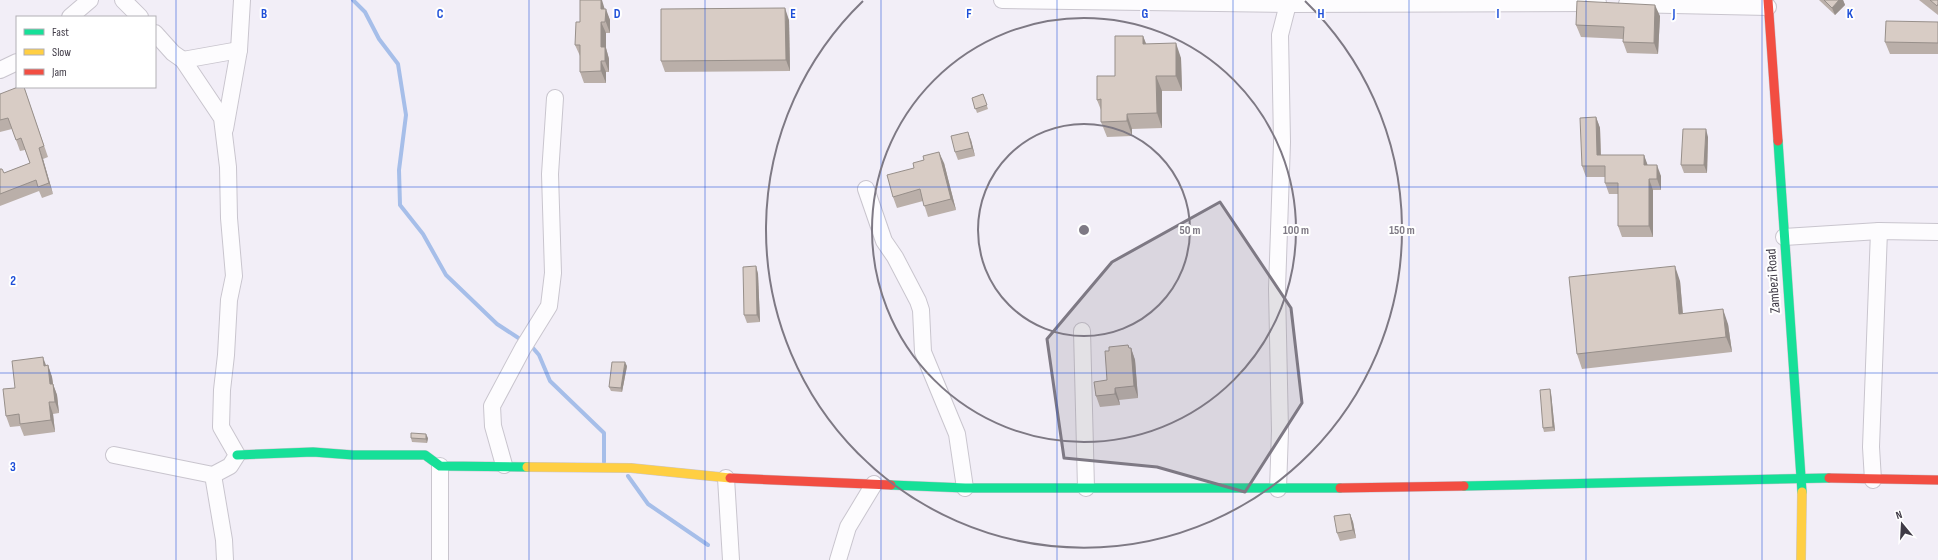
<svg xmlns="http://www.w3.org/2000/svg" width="1938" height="560" font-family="'Sofia Sans Condensed',sans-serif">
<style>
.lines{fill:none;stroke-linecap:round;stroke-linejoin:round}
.stream{stroke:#a6bee9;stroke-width:4}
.street-casing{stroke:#c9c5ce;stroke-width:18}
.fast-casing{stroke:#c9c5ce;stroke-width:10}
.slow-casing{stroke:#c9c5ce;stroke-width:10}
.jam-casing{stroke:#c9c5ce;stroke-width:10}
.street{stroke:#fdfcfe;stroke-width:16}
.fast{stroke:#16e098;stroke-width:9}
.slow{stroke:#ffcf43;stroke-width:9}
.jam{stroke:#f24e42;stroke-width:9}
.wall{fill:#baafa9}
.shaded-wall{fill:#978f8a}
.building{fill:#d8ccc5;stroke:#978f8a}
.marked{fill:#7e7984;fill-opacity:0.2;stroke:#7e7984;stroke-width:3;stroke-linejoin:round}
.grid{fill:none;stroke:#1d4ed8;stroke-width:1;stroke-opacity:0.55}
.ring{fill:none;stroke:#7e7984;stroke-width:2}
.labels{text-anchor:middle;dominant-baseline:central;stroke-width:4;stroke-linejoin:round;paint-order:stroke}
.street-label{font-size:14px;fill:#3f3a46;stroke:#fff}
.grid-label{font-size:13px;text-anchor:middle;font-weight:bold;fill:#1d4ed8;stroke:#fff;stroke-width:4;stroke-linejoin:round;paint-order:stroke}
.centre{fill:#7e7984;stroke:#fff;stroke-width:2}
.ring-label{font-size:12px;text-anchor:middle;font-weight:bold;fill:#7e7984;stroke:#fff;stroke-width:4;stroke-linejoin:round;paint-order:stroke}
</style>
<rect width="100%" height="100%" fill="#f2eef7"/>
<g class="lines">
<!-- stream -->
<g class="stream">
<path d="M353 0 365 12 379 39 398 64 406 115 399 170 400 205 423 234 446 275 497 324 523 341"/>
<path d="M533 348 539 355 550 381 604 433V462"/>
<path d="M628 476 648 504 708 545"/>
</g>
<defs>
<g id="street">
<path d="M123 0 140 17"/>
<path d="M1002 0 1289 4 1598 3"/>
<path d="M1627 4 1768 7"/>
<path d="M70 17 90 0"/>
<path d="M183 60 239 50"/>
<path d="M0 70 17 62"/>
<path d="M225 129 239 50 242 0"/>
<path d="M866 189 884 241 895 257 918 301 921 310 923 352 957 434 965 488"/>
<path d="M1784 237 1879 231 1938 232"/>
<path d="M1082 331 1086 488"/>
<path d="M114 455 213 475 230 466 237 455 221 427 222 390 226 355 229 300 234 276 229 218 228 167 222 118 183 60 173 53 155 33"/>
<path d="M504 465 493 426 492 406 523 348 549 306 553 273 550 174 555 98"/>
<path d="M213 475 224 540 225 560"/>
<path d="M726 478 731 560"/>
<path d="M1873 480 1871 447 1879 231"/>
<path d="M1278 489 1280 431 1277 289 1282 142 1280 35 1289 0"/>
<path d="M440 560V466"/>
<path d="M838 560 848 527 874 484"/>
</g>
<g id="fast">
<path d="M1778 141 1802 492"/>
<path d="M237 455 313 452 353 455H425L440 466 527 467"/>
<path d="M891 485 965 488H1340"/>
<path d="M1464 486 1829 478"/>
</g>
<g id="slow">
<path d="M527 467 631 468 730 478"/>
<path d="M1801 560 1802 492"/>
</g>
<g id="jam">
<path d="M1768 0 1778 141"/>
<path d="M730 478 891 485"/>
<path d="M1829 478 1938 480"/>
<path d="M1340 488 1464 486"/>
</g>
</defs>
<!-- street casing -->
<use href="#street" class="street-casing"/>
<!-- fast casing -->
<use href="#fast" class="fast-casing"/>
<!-- slow casing -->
<use href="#slow" class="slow-casing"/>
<!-- jam casing -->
<use href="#jam" class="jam-casing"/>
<!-- street -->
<use href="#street" class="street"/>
<!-- fast -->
<use href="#fast" class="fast"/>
<!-- slow -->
<use href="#slow" class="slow"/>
<!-- jam -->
<use href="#jam" class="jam"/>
</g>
<!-- wall -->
<g class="wall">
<path d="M1819 0H1843L1845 5 1835 15Z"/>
<path d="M1919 0H1938V15Z"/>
<path d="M605 9 610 20V33H606V48L609 59V72H606V83H584L580 72V56L575 45 580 22Z"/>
<path d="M1660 16 1658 54 1627 53 1623 42V39L1581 37 1576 25Z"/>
<path d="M789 20 790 71 665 72 661 61Z"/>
<path d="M1938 22V54H1890L1885 42Z"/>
<path d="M1143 36 1146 44 1181 58 1182 91H1162V128L1132 129V136L1107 137 1101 122V110L1097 100 1115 76Z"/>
<path d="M24 87 48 157 43 159 53 194 42 198 39 191 0 206V169L4 173 30 163 25 150 20 151 12 129 0 132V94Z"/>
<path d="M983 94 988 109 977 113 972 98Z"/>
<path d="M1596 117 1600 128 1601 155H1644L1647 165 1661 176V190H1653V237H1622L1618 226V194H1609L1605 183V177H1586L1582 166Z"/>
<path d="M1708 137 1707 173H1684L1681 165Z"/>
<path d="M971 140 975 156 958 160 955 152Z"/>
<path d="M944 163 956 210 928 217 923 201 897 208 893 197Z"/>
<path d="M756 266 758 274 760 322 747 323 744 315Z"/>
<path d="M1680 281 1683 313 1728 324 1732 352 1582 369 1577 354Z"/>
<path d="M1128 345 1129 348H1131L1135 360 1138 398 1119 400 1120 405 1100 407 1096 396 1107 380 1109 351Z"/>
<path d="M46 365H48L52 377 53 384 57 395 59 413 53 414 55 432 24 436 20 426 10 427 6 416 15 388Z"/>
<path d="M627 366 622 392 611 391 609 387Z"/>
<path d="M1550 389 1551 393 1555 431 1544 432 1543 428Z"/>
<path d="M411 438H428L427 443 412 442Z"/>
<path d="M1350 514 1353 522 1356 538 1340 541 1337 533Z"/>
</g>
<!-- shaded-wall -->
<g class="shaded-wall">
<path d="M601 0H602L605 10 606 9 610 20V33L601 9Z"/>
<path d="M1839 0H1843L1845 5 1835 15 1832 8Z"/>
<path d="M1655 5 1660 16 1658 54 1654 43Z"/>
<path d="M785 8 789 20 790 71 786 60Z"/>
<path d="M601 22 606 33V48L609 59V72L605 61 601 47Z"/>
<path d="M1143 36 1149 51 1143 44Z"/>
<path d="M1176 43 1181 58 1182 91 1176 76Z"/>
<path d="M601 61 606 72V83L601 71Z"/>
<path d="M1156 76 1162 91V128L1157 113Z"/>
<path d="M1127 114 1132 129V136L1127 121Z"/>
<path d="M1596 117 1600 128 1601 166 1597 155Z"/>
<path d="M1706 129 1708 137 1707 173 1704 165Z"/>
<path d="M968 132 971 140 975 156 972 148Z"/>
<path d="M39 148 43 159 53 194 49 183Z"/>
<path d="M939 152 944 163 956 210 951 199Z"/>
<path d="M1644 155 1648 166 1644 165Z"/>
<path d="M1657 165 1661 176V190L1657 179Z"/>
<path d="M1649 179 1653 190V237L1649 226Z"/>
<path d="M756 266 758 274 760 322 757 315Z"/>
<path d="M1675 266 1680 281 1684 329 1679 314Z"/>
<path d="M1723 309 1728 324 1732 352 1726 337Z"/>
<path d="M1128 345 1131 353V348L1135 360 1138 398 1134 386Z"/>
<path d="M43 357 47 368 44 366Z"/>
<path d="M625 362 627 366 622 392 621 388Z"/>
<path d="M48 365 52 377 53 384 57 395 59 413 55 402 50 384Z"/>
<path d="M1115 388 1119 400 1120 405 1115 394Z"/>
<path d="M1550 389 1551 393 1555 431 1553 427Z"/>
<path d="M49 402 53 414 55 432 51 420Z"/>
<path d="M426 434 428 438 427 443 426 439Z"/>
<path d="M1350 514 1353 522 1356 538 1353 530Z"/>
</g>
<!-- building -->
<g class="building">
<path d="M580 0H601V9H606L605 22H601V47H605V61H601V71L580 72V45H575L576 22H580Z"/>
<path d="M1824 0H1839L1832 8Z"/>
<path d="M1930 0H1938V4L1937 6Z"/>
<path d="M1577 1 1655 5 1654 43 1623 42 1624 27 1576 25Z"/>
<path d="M785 8 786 60 661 61V9Z"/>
<path d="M1886 21 1938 22V43L1885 42Z"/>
<path d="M1115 36H1143V44L1176 43V76H1156L1157 113 1127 114V121L1101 122V99L1097 100V76H1115Z"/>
<path d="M18 87H24L44 146 39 148 49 183 38 187 36 180 0 194V169H2L4 173 30 163 21 138 16 140 8 118 0 120V94Z"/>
<path d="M983 94 987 105 975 109 972 98Z"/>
<path d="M1596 117 1597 155H1644V165H1657V179H1649V226H1618V183H1605V166H1582L1580 118Z"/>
<path d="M1683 129H1706L1704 165H1681Z"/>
<path d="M968 132 972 148 955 152 951 136Z"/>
<path d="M939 152 951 199 924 206 920 189 893 197 887 175 914 168 913 163 924 160 923 156Z"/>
<path d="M756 266 757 315H744L743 267Z"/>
<path d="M1675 266 1679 314 1723 309 1726 337 1577 354 1569 277Z"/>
<path d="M1128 345 1129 348H1131L1134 386 1115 388V394L1096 396 1094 382 1107 380 1105 351H1109V347Z"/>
<path d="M43 357 44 366 48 365 50 384H53L55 402H49L51 420 20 424 19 414 6 416 3 389 15 388 12 361Z"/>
<path d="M612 362H625L621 388 609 387Z"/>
<path d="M1550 389 1553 427 1543 428 1540 390Z"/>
<path d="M411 433 426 434V439L411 438Z"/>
<path d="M1350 514 1353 530 1337 533 1334 516Z"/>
</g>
<!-- marked area -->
<path class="marked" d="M1220 202 1291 308 1302 403 1245 492 1157 467 1064 458 1047 339 1112 262Z"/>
<!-- grid -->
<path class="grid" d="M176 0V560M352 0V560M529 0V560M705 0V560M881 0V560M1057 0V560M1233 0V560M1409 0V560M1586 0V560M1762 0V560M0 187H1938M0 373H1938"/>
<!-- distance rings -->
<g class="ring">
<circle cx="1084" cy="230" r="106"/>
<circle cx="1084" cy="230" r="212"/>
<path d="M1305 1A318 318 0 1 1 863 1"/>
</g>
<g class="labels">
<!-- street labels -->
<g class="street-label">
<text transform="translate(1773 281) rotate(-94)">Zambezi Road</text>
</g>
</g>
<g class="grid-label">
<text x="264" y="18">B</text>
<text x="440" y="18">C</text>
<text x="617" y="18">D</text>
<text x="793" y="18">E</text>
<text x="969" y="18">F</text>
<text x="1145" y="18">G</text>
<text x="1321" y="18">H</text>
<text x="1498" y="18">I</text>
<text x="1674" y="18">J</text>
<text x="1850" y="18">K</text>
<text x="13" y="285">2</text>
<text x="13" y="471">3</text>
</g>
<circle cx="1084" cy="230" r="6" class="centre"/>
<g class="ring-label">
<text x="1190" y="234">50 m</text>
<text x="1296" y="234">100 m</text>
<text x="1402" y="234">150 m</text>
</g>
<!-- legend -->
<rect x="16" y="16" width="140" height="72" fill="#ffffff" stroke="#b2b0b5"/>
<rect x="24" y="29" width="20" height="6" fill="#16e098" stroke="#b2b0b5"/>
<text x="52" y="36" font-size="12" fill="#3f3a46">Fast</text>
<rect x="24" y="49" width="20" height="6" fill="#ffcf43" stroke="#b2b0b5"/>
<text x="52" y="56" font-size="12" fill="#3f3a46">Slow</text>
<rect x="24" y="69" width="20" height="6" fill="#f24e42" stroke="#b2b0b5"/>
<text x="52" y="76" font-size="12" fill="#3f3a46">Jam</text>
<!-- north arrow -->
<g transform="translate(1902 524) rotate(342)" stroke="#ffffff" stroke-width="3" paint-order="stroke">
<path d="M0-3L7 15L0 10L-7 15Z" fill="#3f3a46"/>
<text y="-6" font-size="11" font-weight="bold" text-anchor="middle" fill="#3f3a46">N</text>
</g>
</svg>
